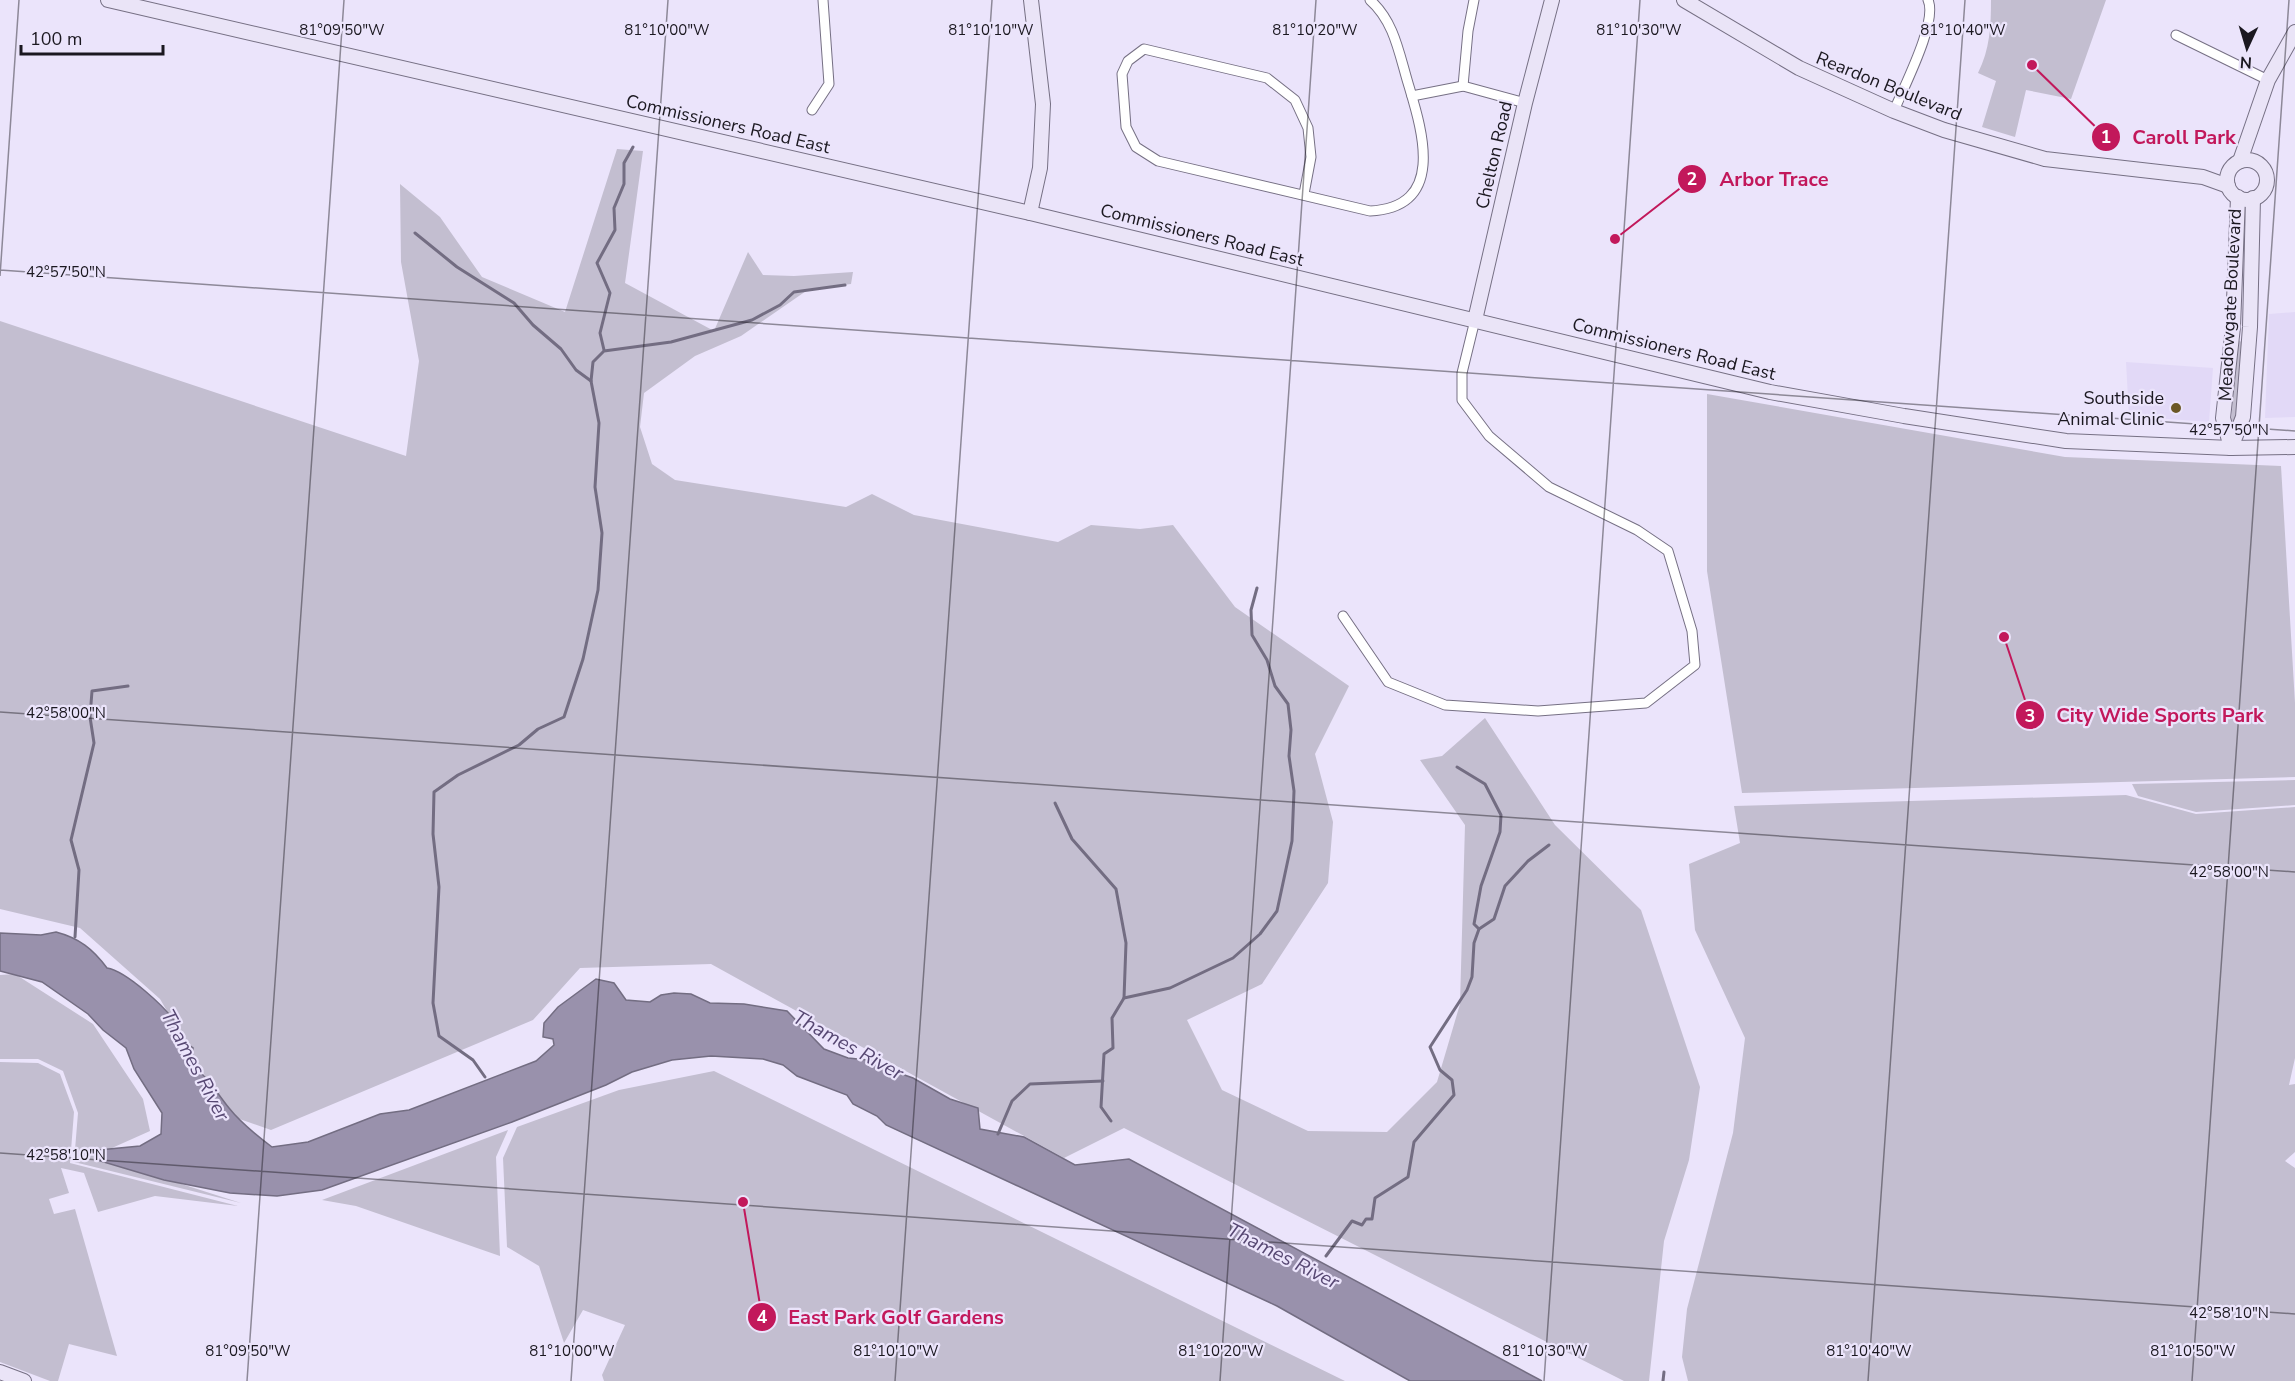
<svg xmlns="http://www.w3.org/2000/svg" width="2295" height="1381" font-family="'Nunito Sans',sans-serif">
<style>
.built{fill:#e2d9f7}
.green{fill:#c3bed0}
.water{fill:#9991ac;stroke:#736d82;stroke-width:1.5}
.lines{fill:none;stroke-linecap:round;stroke-linejoin:round}
.stream{stroke:#736d82;stroke-width:3}
.street-casing{stroke:#767084;stroke-width:11}
.secondary-casing{stroke:#767084;stroke-width:16}
.street{stroke:#fff;stroke-width:9}
.secondary{stroke:#eae4f7;stroke-width:14}
.ticks{fill:none;stroke:#1b1820;stroke-width:1.5;stroke-opacity:0.45}
.poi-dot{fill:#6b5725;stroke:#ebe4fb;stroke-width:2}
.labels{text-anchor:middle;dominant-baseline:central;stroke-width:4.5;stroke-linejoin:round;paint-order:stroke}
.street-label{font-size:18px;fill:#1b1820;stroke:#ebe4fb}
.poi-label{font-size:18px;fill:#1b1820;stroke:#ebe4fb;text-anchor:end}
.water-label{font-size:20px;font-style:italic;fill:#574873;stroke:#ebe4fb}
.ticks-label{font-size:15px;text-anchor:middle;fill:#1b1820;stroke:#ebe4fb;stroke-width:4.5;stroke-linejoin:round;paint-order:stroke}
.leader{fill:none;stroke:#c2185b;stroke-width:2}
.callout-dot{fill:#c2185b;stroke:#ebe4fb;stroke-width:2}
.mark-label{font-size:18px;text-anchor:middle;font-weight:bold;fill:#fff}
.callout-label{font-size:20px;text-anchor:middle;font-weight:bold;fill:#c2185b;stroke:#ebe4fb;stroke-width:4.5;stroke-linejoin:round;paint-order:stroke}
</style>
<rect width="100%" height="100%" fill="#ebe4fb"/>
<!-- built -->
<g class="built">
<path d="M2295 312V417L2265 418 2269 314Z"/>
<path d="M2126 362 2213 368 2209 422 2129 416Z"/>
</g>
<!-- green -->
<g class="green">
<path d="M1991 0H2106L2071 99 2026 90 2015 137 1982 127 1996 81 1978 73C1990 49 1991 26 1991 0Z"/>
<path d="M617 149 643 151 625 283 714 331 748 252 763 275 794 276 853 272 851 284 809 289 741 336 695 356 644 393 640 427 652 464 675 480 846 507 872 494 914 515 1058 542 1091 525 1140 529 1173 525 1235 607 1349 686 1315 754 1333 822 1328 883 1262 984 1187 1020 1222 1090 1308 1131 1387 1132 1437 1082 1460 1004 1465 825 1420 760 1442 756 1485 718 1555 825 1641 910 1700 1087 1689 1160 1664 1241 1649 1381H1624L1124 1128 1064 1158 711 964 580 968 533 1020 271 1130 228 1115 160 999 80 928 0 909V321L406 456 419 361 401 262 400 184 440 217 482 277 565 312Z"/>
<path d="M2238 340 2243 343 2237 419 2231 422Z"/>
<path d="M1707 394 2065 457 2281 466 2295 703V777L1742 793 1707 571Z"/>
<path d="M2295 780V805L2196 812 2138 796 2132 784Z"/>
<path d="M2126 795 2196 814 2295 807V1058L2289 1085 2295 1084V1152L2285 1161 2295 1168V1381H1688L1682 1357 1687 1309 1733 1133 1745 1038 1695 930 1689 864 1740 843 1734 806Z"/>
<path d="M15 974 93 1024 143 1099 150 1131 94 1156 241 1203 74 1162 78 1113 63 1071 38 1059H0V975Z"/>
<path d="M0 1062 38 1063 60 1074 74 1112 70 1163 238 1206 155 1196 98 1212 84 1173 61 1168 69 1193 49 1199 54 1214 75 1209 117 1356 69 1344 58 1381H50L0 1362Z"/>
<path d="M714 1071 1345 1381H604L602 1375 625 1325 583 1310 564 1343 539 1266 507 1247 503 1158 517 1127 619 1090Z"/>
<path d="M508 1130 496 1157 500 1256 356 1206 322 1200Z"/>
</g>
<!-- water -->
<path class="water" d="M56 932C79 938 93 949 107 968 126 971 167 1008 177 1025 182 1035 182 1041 193 1048L192 1065C209 1078 216 1092 229 1108 241 1123 256 1135 272 1147L308 1142 380 1114 409 1110 536 1061 554 1045 553 1039 543 1037 544 1023 558 1007 596 979 614 983 626 1000 650 1002 661 995 674 993 691 994 710 1003 744 1004 787 1011 824 1049 848 1058 878 1061 893 1071 913 1078 950 1099 978 1108 980 1129 1024 1137 1075 1165 1129 1159 1542 1381H1410L1277 1306 886 1125 877 1116 853 1104 847 1095 797 1076 783 1065 763 1059 711 1056 672 1060 632 1072 606 1085 512 1122 322 1190 277 1196 230 1193 164 1180 97 1160 99 1150 140 1146 161 1134 162 1113 134 1069 126 1048 103 1030 88 1014 42 982 0 971V933L41 935Z"/>
<g class="lines">
<!-- stream -->
<g class="stream">
<path d="M415 233 457 267 514 303 533 325 561 349 576 370 591 381"/>
<path d="M604 350 600 333 610 293 597 263 615 230 614 208 624 184V163L633 147"/>
<path d="M1457 767 1485 784 1501 815 1500 832 1481 886 1474 924 1479 929"/>
<path d="M1055 803 1072 839 1116 889 1126 943 1124 998"/>
<path d="M75 937 79 870 71 840 94 743 90 717 92 691 128 686"/>
<path d="M485 1077 473 1060 439 1036 433 1003 439 887 433 834 434 792 458 775 519 745 538 729 564 717 583 659 598 590 602 533 595 487 599 423 591 381 593 362 604 351 671 342 752 320 780 305 794 292 845 285"/>
<path d="M1111 1121 1101 1107 1104 1054 1113 1048 1112 1018 1124 998 1170 988 1233 958 1260 934 1277 911 1292 841 1294 791 1289 756 1291 730 1288 704 1275 686 1267 660 1252 635 1251 610 1257 588"/>
<path d="M998 1134 1012 1101 1030 1084 1103 1081"/>
<path d="M1326 1256 1352 1221 1362 1225 1366 1219H1372L1375 1198 1408 1177 1414 1142 1454 1095 1452 1080 1440 1070 1430 1047 1467 990 1472 977 1474 943 1479 929 1494 919 1505 886 1528 861 1549 845"/>
<path d="M1663 1381 1664 1372"/>
</g>
<defs>
<g id="street">
<path d="M2176 35 2268 80"/>
<path d="M1463 86 1468 31 1474 0"/>
<path d="M1412 96 1463 86 1525 103"/>
<path d="M812 110 829 84 823 0"/>
<path d="M1894 111C1903 88 1938 22 1928 0"/>
<path d="M1304 194 1311 157 1308 128 1295 100 1267 78 1144 49 1128 61 1122 74 1126 127 1136 147 1158 161 1370 211C1447 207 1422 130 1408 83 1399 53 1394 21 1370 0"/>
<path d="M1343 616 1388 682 1445 705 1538 711 1646 703 1695 665 1692 631 1668 551 1637 530 1549 487 1489 436 1462 400V373L1475 320"/>
</g>
<g id="secondary">
<path d="M108 0 1030 213 1770 392 1904 416 2066 441 2231 448 2295 447"/>
<path d="M1684 0 1799 68 1894 111 1944 130 2045 159 2203 177 2228 186"/>
<circle cx="2247" cy="180" r="20"/>
<path d="M2240 161 2268 80 2295 32"/>
<path d="M1030 213 1040 168 1043 104 1031 0"/>
<path d="M1475 320 1525 103 1552 0"/>
<path d="M2231 448 2223 418 2233 327 2238 197"/>
<path d="M2231 448 2243 417 2250 327 2253 198"/>
<path d="M0 1372 24 1381"/>
</g>
</defs>
<!-- street casing -->
<use href="#street" class="street-casing"/>
<!-- secondary casing -->
<use href="#secondary" class="secondary-casing"/>
<!-- street -->
<use href="#street" class="street"/>
<!-- secondary -->
<use href="#secondary" class="secondary"/>
</g>
<!-- ticks -->
<path class="ticks" d="M0 270 2295 431M0 276 19 0M0 712 2295 872M0 1153 2295 1314M247 1381 344 0M571 1381 668 0M895 1381 992 0M1220 1381 1316 0M1544 1381 1640 0M1868 1381 1965 0M2192 1381 2289 0"/>
<!-- markers -->
<circle class="poi-dot" cx="2176" cy="408" r="6"/>
<g class="labels">
<!-- street labels -->
<g class="street-label">
<text transform="translate(1889 86) rotate(22)">Reardon Boulevard</text>
<text transform="translate(728 124) rotate(13)">Commissioners Road East</text>
<text transform="translate(1494 155) rotate(-77)">Chelton Road</text>
<text transform="translate(1202 235) rotate(14)">Commissioners Road East</text>
<text transform="translate(2230 305) rotate(-87)">Meadowgate Boulevard</text>
<text transform="translate(1674 349) rotate(14)">Commissioners Road East</text>
</g>
<!-- poi labels -->
<g class="poi-label">
<text x="2164" y="398">Southside<tspan x="2164" dy="21">Animal Clinic</tspan></text>
</g>
<!-- water labels -->
<g class="water-label">
<text transform="translate(848 1045) rotate(29)">Thames River</text>
<text transform="translate(195 1065) rotate(62)">Thames River</text>
<text transform="translate(1283 1256) rotate(27)">Thames River</text>
</g>
</g>
<g class="ticks-label">
<text x="342" y="35">81°09'50"W</text>
<text x="667" y="35">81°10'00"W</text>
<text x="991" y="35">81°10'10"W</text>
<text x="1315" y="35">81°10'20"W</text>
<text x="1639" y="35">81°10'30"W</text>
<text x="1963" y="35">81°10'40"W</text>
<text x="66" y="277">42°57'50"N</text>
<text x="2229" y="435">42°57'50"N</text>
<text x="66" y="718">42°58'00"N</text>
<text x="2229" y="877">42°58'00"N</text>
<text x="66" y="1160">42°58'10"N</text>
<text x="2229" y="1318">42°58'10"N</text>
<text x="248" y="1356">81°09'50"W</text>
<text x="572" y="1356">81°10'00"W</text>
<text x="896" y="1356">81°10'10"W</text>
<text x="1221" y="1356">81°10'20"W</text>
<text x="1545" y="1356">81°10'30"W</text>
<text x="1869" y="1356">81°10'40"W</text>
<text x="2193" y="1356">81°10'50"W</text>
</g>
<!-- callouts -->
<path class="leader" d="M2032 65L2106 137M1615 239L1692 179M2004 637L2030 715M743 1202L762 1317"/>
<g class="callout-dot">
<circle cx="2032" cy="65" r="6"/>
<circle cx="1615" cy="239" r="6"/>
<circle cx="2004" cy="637" r="6"/>
<circle cx="743" cy="1202" r="6"/>
<circle cx="2106" cy="137" r="15"/>
<circle cx="1692" cy="179" r="15"/>
<circle cx="2030" cy="715" r="15"/>
<circle cx="762" cy="1317" r="15"/>
</g>
<g class="mark-label">
<text x="2106" y="143">1</text>
<text x="1692" y="185">2</text>
<text x="2030" y="722">3</text>
<text x="762" y="1323">4</text>
</g>
<g class="callout-label">
<text x="2184" y="144">Caroll Park</text>
<text x="1774" y="186">Arbor Trace</text>
<text x="2160" y="722">City Wide Sports Park</text>
<text x="896" y="1324">East Park Golf Gardens</text>
</g>
<!-- north arrow -->
<g transform="translate(2247 48) rotate(184)" stroke="#ebe4fb" stroke-width="4.5" paint-order="stroke">
<path d="M0-4.5L10 22L0 15L-10 22Z" fill="#1b1820"/>
<text y="-9" font-size="16" font-weight="bold" text-anchor="middle" fill="#1b1820">N</text>
</g>
<!-- scale -->
<path d="M21 45v9h142v-9" fill="none" stroke="#1b1820" stroke-width="3"/>
<text x="30" y="45" font-size="18" fill="#1b1820" stroke="#ebe4fb" stroke-width="4.5" paint-order="stroke">100 m</text>
</svg>
